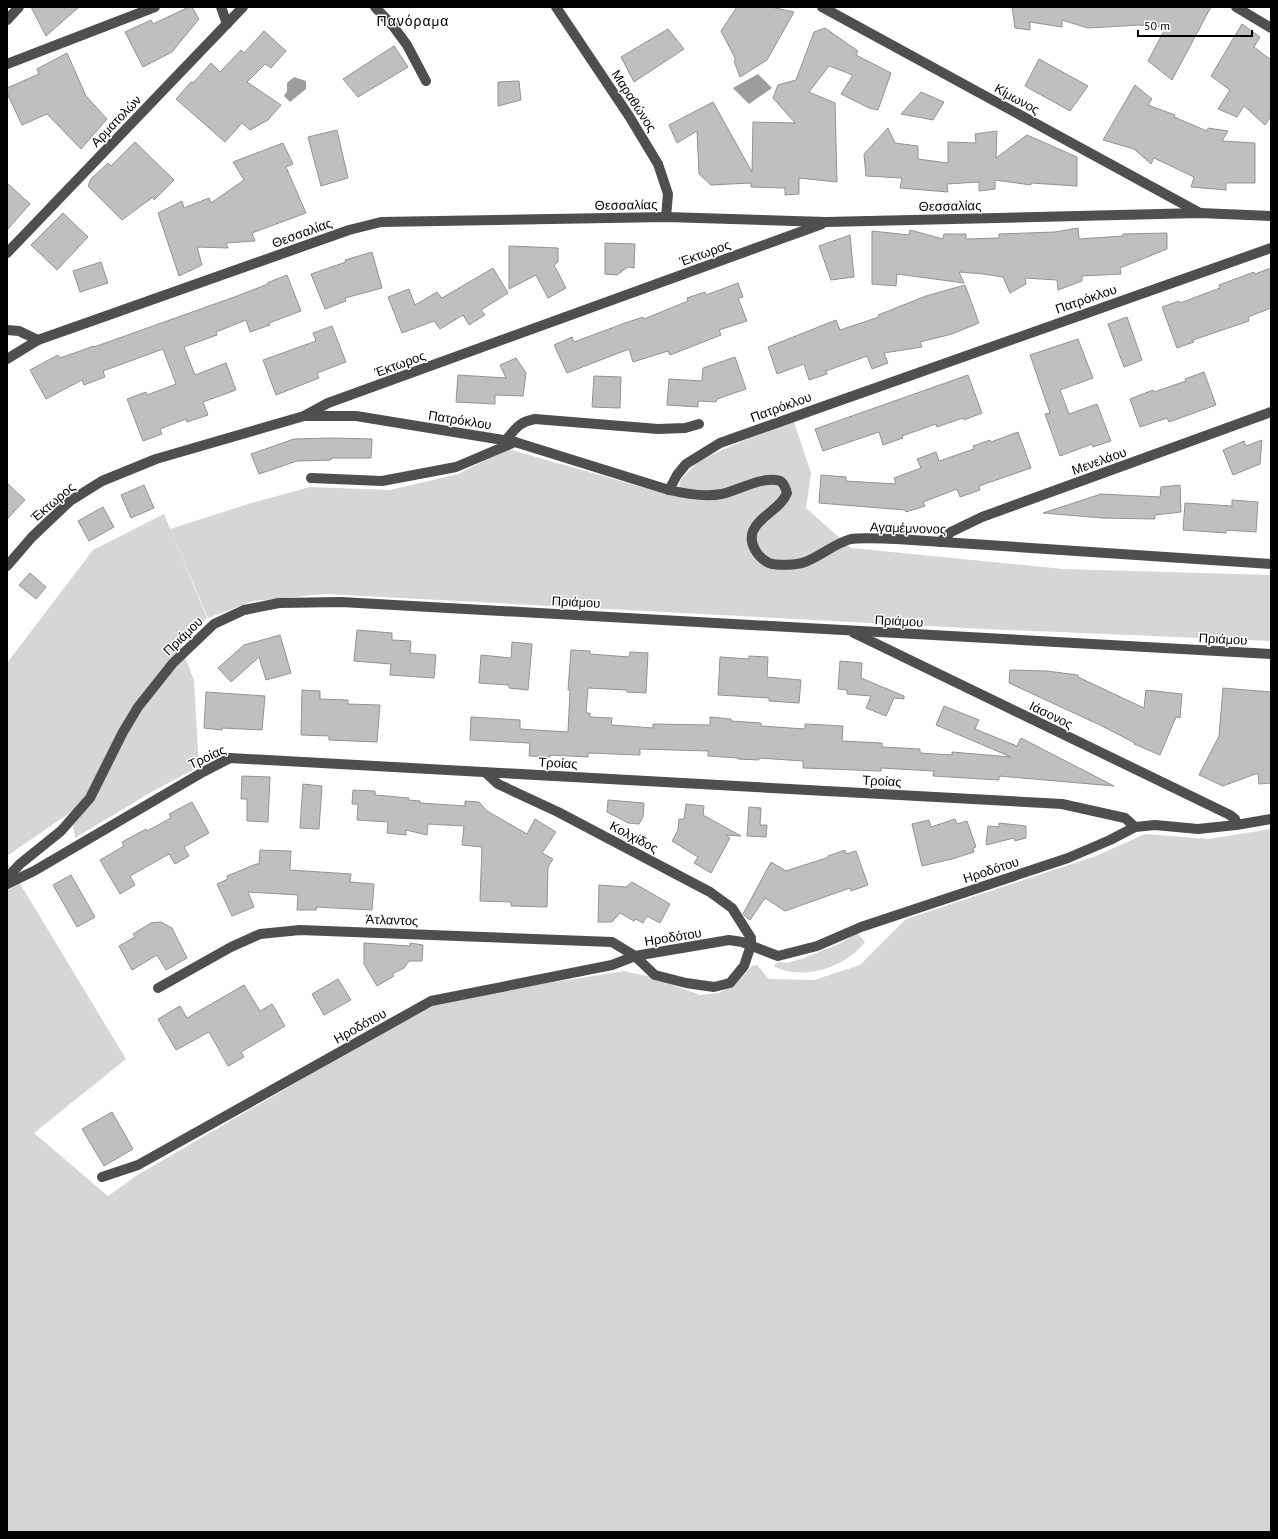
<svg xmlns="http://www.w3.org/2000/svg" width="1278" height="1539" font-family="'PT Sans',sans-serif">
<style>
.green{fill:#d6d6d6}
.water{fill:#9d9d9d}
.building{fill:#bfbfbf;stroke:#939393}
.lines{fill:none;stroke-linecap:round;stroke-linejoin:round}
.minor{stroke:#4f4f4f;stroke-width:10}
.labels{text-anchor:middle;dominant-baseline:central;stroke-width:3;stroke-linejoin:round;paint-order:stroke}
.street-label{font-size:13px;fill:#000;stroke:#fff}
.neighbourhood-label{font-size:14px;letter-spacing:1px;fill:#000;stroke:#fff}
</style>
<rect width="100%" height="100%" fill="#fff"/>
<!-- green -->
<g class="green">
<path d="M793 419 811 473 806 508 851 548 1063 569 1271 575V641L984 629 325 594 253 601 208 618 170 529 248 504 310 487 390 490 458 474 508 449 677 497 681 479 700 460Z"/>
<path d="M164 514 207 618 179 642 194 680 199 767 155 790 75 838 71 812 7 856V663L93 550Z"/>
<path d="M1271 829V1532H7V862L126 1059 34 1133 108 1196 139 1174 437 1001 624 971 651 977 700 995 718 993 734 986 752 966 757 965 769 979 814 980 860 965 906 919 1096 856 1145 834 1208 839Z"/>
<path d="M857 933 865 942C846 967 805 981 775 967V964L779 962 787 963 804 958 841 943Z"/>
</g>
<!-- water -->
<g class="water">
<path d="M758 74 772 88 749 104 733 88Z"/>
<path d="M294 77 306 81V89L290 102 284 96 287 91V83Z"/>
</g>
<!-- building -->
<g class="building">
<path d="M31 7H79L46 36Z"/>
<path d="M189 7H192L199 19 172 52 143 67 125 32 151 20 153 24Z"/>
<path d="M737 7H771L794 12 767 60 740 77 734 61 736 60 721 31Z"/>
<path d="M1012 7H1211L1172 80 1148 61 1166 27 1139 25 1088 28 1062 20V27L1030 22V30L1015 28Z"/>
<path d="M1242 24 1260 37 1254 47 1271 60V116L1265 125 1244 106 1237 117 1218 109 1230 90 1211 76Z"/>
<path d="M825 28 858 51 856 55 891 73 878 110 869 108 841 94 853 75 829 66 809 92 835 103 837 182 799 178V194L785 195V188L751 187V183L711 185 699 174 697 131 677 143 669 125 713 102 752 172 753 122 795 123 773 98 778 85 796 80 814 32Z"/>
<path d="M668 29 684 49 634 82 621 57Z"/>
<path d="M264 31 286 51 271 68 265 64 247 82 281 105 268 120 250 130 242 123 225 142 176 99 191 82 193 83 211 63 220 72 241 50 244 53Z"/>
<path d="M394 46 408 67 358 97 343 79Z"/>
<path d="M67 53 86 96 107 119 81 149 47 114 22 125 7 93V88L39 74 37 69Z"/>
<path d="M1039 59 1088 86 1070 111 1025 86Z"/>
<path d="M519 81 521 100 498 106V82Z"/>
<path d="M1135 85 1152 99 1148 105 1175 115 1174 117 1207 131 1208 128 1228 131 1222 141 1255 143V183H1226V190L1191 187 1194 177 1154 158 1151 164 1134 149 1103 140Z"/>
<path d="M921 92 944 102 933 120 901 114Z"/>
<path d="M888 128 895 143 918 146V159L948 163V142L976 143 975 134 997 131 996 158 1027 135 1077 157V186L1031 183V185L995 180V189L979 191V182L947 184 948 192 900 188 902 178 866 176 864 154Z"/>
<path d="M337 130 348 178 321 186 308 137Z"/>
<path d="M135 142 174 180 154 200 153 197 122 220 88 186 91 179 108 163 111 166Z"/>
<path d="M283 143 293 164 286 167 306 213 252 233 255 241 226 243 228 248 197 247 202 265 179 276 158 213 182 201 184 208 209 198 211 203 244 180 233 162Z"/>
<path d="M7 183 30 204 7 230Z"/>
<path d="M63 213 88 237 57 270 31 245Z"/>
<path d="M1078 228 1079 239 1123 236V234L1167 233V249L1120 268 1121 274 1082 276V281L1058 290 1057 280 1025 278 1026 284 1010 293 1003 277 983 274 959 272 964 283 897 274 896 286 872 284V231L909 235 910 230 943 239 944 234H966V239L999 238V234L1055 232Z"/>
<path d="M850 235 854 277 831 280 819 246Z"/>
<path d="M605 243 635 244 634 268 628 267 617 275 605 274Z"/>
<path d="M509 246 558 248V262L554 265 566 288 548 298 536 275 509 289Z"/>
<path d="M372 252 382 288 345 298 346 301 325 309 311 274 346 262 345 260Z"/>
<path d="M101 262 108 283 80 292 73 271Z"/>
<path d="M493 268 508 293 481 310 485 315 469 325 463 315 440 329 434 321 402 333 388 297 409 289 415 305 437 292 442 298Z"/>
<path d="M1271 268V308L1248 317 1249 321 1193 340 1194 342 1177 348 1162 307 1179 301 1180 303 1220 288 1219 285 1254 272 1255 274Z"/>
<path d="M287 275 301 311 269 323 270 325 250 332 246 320 216 332 217 335 184 347 195 375 226 363 236 390 203 402 208 415 187 422 186 419 160 429 162 434 143 441 127 399 146 392 147 395 176 384 163 349 103 371 105 377 84 385 82 380 46 399 30 370 58 355 60 358 94 346V347L237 296 268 284 267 283Z"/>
<path d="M738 283 743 297 738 298 747 321 719 330 721 335 670 355 668 351 633 362 629 349 567 373 554 345 572 337 574 342 625 323 643 317 644 319 688 301 687 298 705 292 706 295Z"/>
<path d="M965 285 979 323 952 334 920 342 922 347 884 353 888 363 872 369 867 356 826 371 827 374 809 380 804 364 777 374 768 347 836 320 840 330 879 317 878 315 926 296Z"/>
<path d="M1127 317 1142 360 1124 367 1108 324Z"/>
<path d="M332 326 346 362 317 373 319 378 276 395 263 360 316 341 313 333Z"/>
<path d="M1078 339 1093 378 1060 390 1069 414 1097 404 1111 441 1093 447 1092 444 1060 456 1045 414 1050 413 1030 355Z"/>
<path d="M735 357 746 389 717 399 716 402 698 401V407L667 405 669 379 702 381 703 368Z"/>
<path d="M516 358 526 373 523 396 495 395V404L456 402 458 375 506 378 500 365Z"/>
<path d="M1204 372 1216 405 1169 422 1167 418 1140 427 1130 399 1153 390 1154 392 1186 381 1185 379Z"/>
<path d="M968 375 982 413 964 420 963 418 937 427 936 424 902 436 903 438 883 445 879 432 823 451 815 429Z"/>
<path d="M594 376 621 377 620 408 592 407Z"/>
<path d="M1018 432 1031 468 979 486 980 490 960 497 957 489 923 502 925 506 906 512 905 510 819 503 821 475 846 477V481L896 484 894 478 921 468 917 459 936 452 939 461 974 449 973 446 990 440 991 442Z"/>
<path d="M331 438 372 439 371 458H331V460L297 461 259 474 251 454 294 439Z"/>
<path d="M1262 440 1260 464 1233 475 1223 450 1244 441 1246 446Z"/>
<path d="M7 483 25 500 7 519Z"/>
<path d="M144 485 154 508 131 518 121 495Z"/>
<path d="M1180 485 1181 512 1155 515V519L1102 518 1043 513 1101 494 1160 497 1161 487Z"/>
<path d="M1232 500 1258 502 1256 532 1226 530V533L1183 530 1185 503 1232 506Z"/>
<path d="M103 507 114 527 89 541 78 521Z"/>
<path d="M30 573 46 587 36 599 19 585Z"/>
<path d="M357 630 392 633V640L411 641 410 653 436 655 434 678 390 675 391 664 354 661Z"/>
<path d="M280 635 291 673 266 680 259 657 231 682 218 668 244 645Z"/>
<path d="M512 642 532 644 528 690 509 688V685L479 683 481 655 511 658Z"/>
<path d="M571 650 590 651V654L629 657 630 652 648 653 646 693 627 692V690L588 688 586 713H590V717L612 718 611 725 653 728V724L710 725V717L731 719V721L761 723V726L805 729V724L843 726 842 741 882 743V747L920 749V753L952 755V752L1011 757 936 725 944 706 979 720 975 729 1017 746 1021 738 1114 786 999 776V780L933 776 934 771 881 768V771L803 768V761L759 758V760L738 759V758L708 756V751L640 749V755L588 753V757L550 755V757L529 756 530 743 470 740 471 717 520 720V729L568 732 570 690H568Z"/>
<path d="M749 656 768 657 767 677 801 680 799 703 769 701V698L718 695 720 657 749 659Z"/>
<path d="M840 661 862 663 861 678 904 696V699L894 698 886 716 866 708 871 696 847 694V690L838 689Z"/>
<path d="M1010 670 1047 671 1078 675V677L1144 708 1146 690 1182 694 1180 718 1176 717 1160 755 1134 744 1135 743 1100 725 1009 683Z"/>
<path d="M1223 688 1271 692V783L1259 784 1258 773 1223 786 1199 775 1219 736Z"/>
<path d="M302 690 320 691V699L348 700V704L380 705 377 742 329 740V736L301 735Z"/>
<path d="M206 692 265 696 262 730 222 728V730L204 728Z"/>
<path d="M242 776 270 777 268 822 247 821V799H241Z"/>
<path d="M303 784 322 786 319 829 300 828Z"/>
<path d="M353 790 375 791V795L409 798 408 800 420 801V803L465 806V801L479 802 487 811 527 834 535 819 556 832 542 853 553 859 548 867 547 907 511 906V902L480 901 482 847 462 845 464 826 428 824 427 835 406 830V835L387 833 388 822 357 820 358 804H352Z"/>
<path d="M608 800 644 803 643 817 639 824 628 823 607 812Z"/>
<path d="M192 802 209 833 184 847 189 856 175 864 169 854 130 876 135 885 120 894 100 860 124 846 122 842 146 829 147 831 171 818 169 814Z"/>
<path d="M686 804 704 806 703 815 741 836 726 835 730 838 711 873 694 863 698 857 672 841 678 830 679 819H684Z"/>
<path d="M749 807 761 808 760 825H767L766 837 747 836Z"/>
<path d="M955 819 957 824 967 821 976 847 973 848 974 852 952 859 922 866 912 824 929 820 931 827Z"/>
<path d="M999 823 1026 826V838L1015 841 1014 838 986 845 988 826 999 827Z"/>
<path d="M260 850 291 851 290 870 351 874 350 882 374 884 372 910 317 907 316 910H297L298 895 248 892 254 907 232 916 217 884 228 879 227 876 256 864H259Z"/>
<path d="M845 850 846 854 856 851 868 885 851 891 850 888 785 911 765 898 750 920 746 917 743 914 771 862 786 871 829 857 828 856Z"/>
<path d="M71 875 95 917 77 927 53 885Z"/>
<path d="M632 882 670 904 660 923 647 916 643 923 636 919 634 921 620 913 612 922H598L599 885 626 887Z"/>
<path d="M161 922 172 928 187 958 166 970 157 955 132 970 119 946 135 937 133 934 151 923Z"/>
<path d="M364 943 410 946V943L423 945 422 961H409L404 968 392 974 394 976 377 986 364 964Z"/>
<path d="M338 979 351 1000 324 1015 312 994Z"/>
<path d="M244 985 260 1011 272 1004 285 1026 241 1052 244 1057 228 1066 209 1032 176 1050 158 1019 180 1006 187 1018Z"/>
<path d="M112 1112 133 1149 104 1166 82 1129Z"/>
</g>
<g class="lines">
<!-- minor -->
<g class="minor">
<path d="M221 7 227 24"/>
<path d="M375 7 393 26 407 45 426 81"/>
<path d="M556 7 629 116 658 164 668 194 666 217"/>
<path d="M822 7 1198 212"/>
<path d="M1236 7 1271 28"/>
<path d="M7 20 19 7"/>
<path d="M7 64 155 7"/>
<path d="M7 253 243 7"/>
<path d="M7 330 19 331 38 340"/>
<path d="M7 359 38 340 349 230 381 222 666 217 826 222 1200 213 1271 216"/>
<path d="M304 416H356L515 442 669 490C686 494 705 497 722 494 739 490 758 478 776 480 783 480 785 487 787 493 781 509 760 515 753 531 748 543 758 558 769 563 777 566 797 565 805 562 821 556 835 543 851 539 862 537 885 539 897 539L1271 564"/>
<path d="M506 440C516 428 519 422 535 419L658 429 685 428 699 424"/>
<path d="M311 478 382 481 456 467 515 442"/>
<path d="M669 490 677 475 686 464 720 443 1271 248"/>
<path d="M940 542 951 532 982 517 1271 412"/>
<path d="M7 566 32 537 70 501 102 481 156 459 304 416 328 403 822 224"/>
<path d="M854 633 1230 815 1235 819 1236 825"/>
<path d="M7 878 20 864 61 831 90 798 123 732 138 707 173 663 214 624 244 610 279 603 341 602 1271 654"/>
<path d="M7 884 34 871 203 772 230 758 1062 804 1125 818 1135 827"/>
<path d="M158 988 231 947 260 934 300 930 612 942 635 956 655 975 686 983 714 987 730 983 744 966 751 945V938L732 908 710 892 558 812 498 784 485 772"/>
<path d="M102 1177 138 1165 431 1001 612 965 635 956 729 940 742 942 778 956 817 946 861 927 1068 858 1110 840 1135 827 1155 825 1198 829 1236 825 1271 819"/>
</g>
</g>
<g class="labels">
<!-- street labels -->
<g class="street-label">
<text transform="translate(1017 99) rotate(29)">Κίμωνος</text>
<text transform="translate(634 101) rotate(57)">Μαραθώνος</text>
<text transform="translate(116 121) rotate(-46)">Αρματολών</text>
<text transform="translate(626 205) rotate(-1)">Θεσσαλίας</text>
<text transform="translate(950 206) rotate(-1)">Θεσσαλίας</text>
<text transform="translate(302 233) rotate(-20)">Θεσσαλίας</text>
<text transform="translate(705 253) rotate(-20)">Έκτωρος</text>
<text transform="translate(1086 299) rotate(-19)">Πατρόκλου</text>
<text transform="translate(400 364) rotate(-20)">Έκτωρος</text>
<text transform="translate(781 407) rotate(-20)">Πατρόκλου</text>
<text transform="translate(460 420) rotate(9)">Πατρόκλου</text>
<text transform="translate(1099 461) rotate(-20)">Μενελάου</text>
<text transform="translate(53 502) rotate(-40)">Έκτωρος</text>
<text transform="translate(908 528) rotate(2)">Αγαμέμνονος</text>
<text transform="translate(576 602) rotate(3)">Πριάμου</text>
<text transform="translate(899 621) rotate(3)">Πριάμου</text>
<text transform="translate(183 636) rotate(-44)">Πριάμου</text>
<text transform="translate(1223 639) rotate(3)">Πριάμου</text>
<text transform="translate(1051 715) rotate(26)">Ιάσονος</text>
<text transform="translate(207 757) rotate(-25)">Τροίας</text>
<text transform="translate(558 763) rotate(3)">Τροίας</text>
<text transform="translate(882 781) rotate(3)">Τροίας</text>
<text transform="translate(634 837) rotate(28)">Κολχίδος</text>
<text transform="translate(991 870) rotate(-18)">Ηροδότου</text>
<text transform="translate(392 920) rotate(2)">Άτλαντος</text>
<text transform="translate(673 937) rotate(-9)">Ηροδότου</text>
<text transform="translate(360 1026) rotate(-29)">Ηροδότου</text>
</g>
<!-- neighbourhood labels -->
<g class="neighbourhood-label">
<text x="413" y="21">Πανόραμα</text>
</g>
</g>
<!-- border -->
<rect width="1278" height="1539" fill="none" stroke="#000000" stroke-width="16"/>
<!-- scale -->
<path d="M1138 30v6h114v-6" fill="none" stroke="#000000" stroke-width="2"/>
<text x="1144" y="30" font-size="12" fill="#000000" stroke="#ffffff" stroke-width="3" paint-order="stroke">50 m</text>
</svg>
